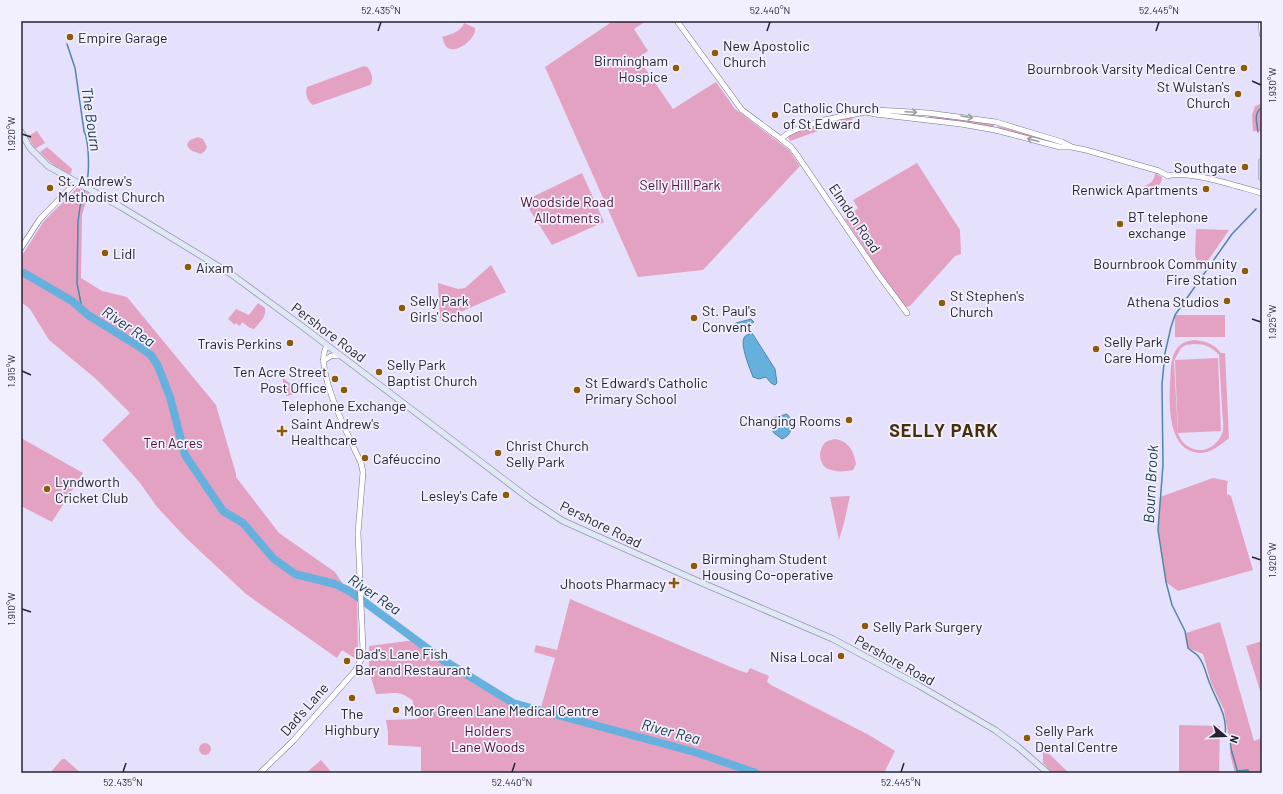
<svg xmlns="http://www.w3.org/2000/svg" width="1283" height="794" font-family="Barlow,sans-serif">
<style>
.green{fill:#e4a2c3;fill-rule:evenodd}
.water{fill:#66b0dd;stroke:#5286a9}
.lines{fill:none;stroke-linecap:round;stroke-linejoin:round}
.stream{stroke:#5286a9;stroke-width:1.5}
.river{stroke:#66b0dd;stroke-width:8}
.secondary-casing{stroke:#76718f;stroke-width:6}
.primary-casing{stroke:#9298ac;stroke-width:7}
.highway-casing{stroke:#9298ac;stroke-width:8}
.secondary{stroke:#fff;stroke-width:5}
.primary{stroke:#e0e7f5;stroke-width:5.5}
.highway{stroke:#ccd7ef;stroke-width:7}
.oneway{stroke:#9d9ca2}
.ticks{fill:none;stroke:#252330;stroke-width:1.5}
.poi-dot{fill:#8e5a08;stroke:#f2f0fe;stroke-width:1.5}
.labels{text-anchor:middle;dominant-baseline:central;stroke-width:3.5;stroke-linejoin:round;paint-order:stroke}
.poi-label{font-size:14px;fill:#252330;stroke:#f2f0fe;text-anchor:start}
.park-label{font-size:14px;fill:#4f0f36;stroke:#f2f0fe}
.street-label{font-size:14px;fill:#252330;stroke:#f2f0fe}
.water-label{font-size:15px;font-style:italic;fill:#133448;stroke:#f2f0fe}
.district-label{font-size:18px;font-weight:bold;letter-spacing:1px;fill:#472e0c;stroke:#f2f0fe}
.neatline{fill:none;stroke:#252330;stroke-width:1.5}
.ticks-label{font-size:10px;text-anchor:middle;fill:#252330}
</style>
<rect width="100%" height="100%" fill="#e5e1fd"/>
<!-- green -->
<g class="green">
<path d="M613 21H646L634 29 648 51 638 58 673 109 716 82 735 109 789 150 800 166 703 270 638 277 545 67Z"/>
<path d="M464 23 475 28C477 38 457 54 448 48 444 46 444 40 442 37 451 34 461 32 464 23Z"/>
<path d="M364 66 367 67C372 71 374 81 370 85L313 105C307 101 305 94 307 87Z"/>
<path d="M1260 104 1262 128 1261 131H1253L1252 115 1255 106Z"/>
<path d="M856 113 851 121 821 129 814 124Z"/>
<path d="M929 115 994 124 993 128 929 118Z"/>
<path d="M814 124 821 130 790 141 788 137Z"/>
<path d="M998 126 1062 144 1063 146 998 129Z"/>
<path d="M37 131 45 143 35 149 28 136Z"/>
<path d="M198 137 203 139 207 147 205 151 201 154C196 152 188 151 187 144L190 140Z"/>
<path d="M47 147 72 169 71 174C58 170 49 162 40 152Z"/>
<path d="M917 163 960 230 961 254 955 256 910 306 906 307 880 272 845 219 858 208 853 200Z"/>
<path d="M582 173 604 222 552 245 524 201Z"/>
<path d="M1155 173 1162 177C1162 188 1153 188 1144 189V186C1151 184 1154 181 1155 173Z"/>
<path d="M77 188 89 193 82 215 81 278 102 291 127 297 216 405 236 474V477L279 533 335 572 343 584 357 589 358 651 356 659 342 650 337 658 246 594 186 538 157 507 140 483 102 440 130 413 96 379 49 340 30 309 21 302V257L44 221Z"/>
<path d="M1196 229 1229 230 1201 271 1195 255Z"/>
<path d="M491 265 506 292 440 321 438 283 458 289 465 288Z"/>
<path d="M258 303 265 308C267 317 259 323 254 329L250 328 242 322 240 326 236 323 235 325 228 319 236 309 249 315Z"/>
<rect x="1175" y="315" width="50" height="22"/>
<path d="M1194 340C1206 341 1214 344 1221 353H1225L1229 438C1224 442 1218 447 1212 450 1206 453 1200 454 1194 452 1168 446 1169 404 1170 383 1171 372 1170 359 1176 350 1180 343 1187 341 1194 340ZM1194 344C1205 344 1212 347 1219 355 1220 373 1221 391 1222 408 1222 415 1224 423 1223 430 1221 441 1210 451 1199 450 1188 449 1182 443 1178 434L1174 361 1181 348 1186 345Z"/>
<path d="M1218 358 1221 431 1178 433 1175 360Z"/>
<path d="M282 377 294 387 296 394 286 396Z"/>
<path d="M21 438 83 473 52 522 21 506Z"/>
<path d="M835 439C849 441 854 452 856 464L853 470C845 472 835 472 828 469 818 464 818 448 826 442 829 440 832 440 835 439Z"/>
<path d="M1213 478 1228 481 1227 485V494L1231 496 1253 570 1178 591 1166 582 1158 530 1160 497Z"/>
<path d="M850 496 844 523 839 540 830 497Z"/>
<path d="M570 599 738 670 747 673 750 668 769 676 767 682 771 685 869 735 895 751 884 773H421V747L388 745V732L386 720 418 719 419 712 413 709V701C398 689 394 694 376 694L369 671V646L415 640 443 660 513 703 540 711 555 658 534 652 536 645 557 650Z"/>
<path d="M1220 622 1254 741 1262 738V773H1235L1230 754 1232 739 1228 733 1224 710 1211 683 1203 654 1188 648 1186 633Z"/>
<path d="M1262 641V697L1246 646Z"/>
<path d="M1179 725 1220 726 1219 773H1179Z"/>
<circle cx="205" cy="749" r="6"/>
<path d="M1043 748 1069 773H1053L1043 763Z"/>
<path d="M62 759H65L81 773H50Z"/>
<path d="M321 760 332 773H306Z"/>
</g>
<!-- water -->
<g class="water">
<path d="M751 319 754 322 737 331 733 329 732 326 736 323Z"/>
<path d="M752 333 775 369 777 383 775 385 771 383 766 377 759 379 753 377C750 369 740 345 744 338 745 335 749 334 752 333Z"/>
<path d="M787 414 793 422C791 430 790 436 782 439L774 433 769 424 773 418Z"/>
</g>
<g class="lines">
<!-- stream -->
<g class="stream">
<path d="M67 44 75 68 84 131C89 141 90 173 86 185"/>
<path d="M1258 132C1257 124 1254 114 1260 109"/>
<path d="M85 189 80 207 78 222 77 283 82 309 88 315"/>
<path d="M1237 771 1248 770 1249 773"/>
<path d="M1238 773 1231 749 1230 739 1225 734C1228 716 1216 700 1210 684 1206 675 1205 664 1198 656 1196 653 1191 651 1188 648L1185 631 1172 605 1166 582 1158 530 1163 465 1162 384 1165 353 1171 327 1175 315 1232 234 1256 209"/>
</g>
<!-- river -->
<path class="river" d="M24 273 72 301 88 315 135 344 151 355 158 366 170 397 185 455 223 511 243 523 274 559 295 574 335 584 351 592 443 660 513 703 698 753 756 773"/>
<defs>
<g id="secondary">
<path d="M677 21 742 110 781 139 791 147 797 155 878 274 907 313"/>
<path d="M1261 21 1262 34"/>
<path d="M866 112 875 114 961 124 995 130 1060 147H1071L1086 150 1159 171 1168 176C1186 169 1242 188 1262 193"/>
<path d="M781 139 787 134 795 130 824 120 876 110 928 113 996 122 1062 142 1070 146"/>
<path d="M21 248 40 219 76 182"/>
<path d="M323 361 331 356 340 355"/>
<path d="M260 773 293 741 355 671 362 658 363 650 358 533 363 472 361 463C351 441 312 366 327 346"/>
</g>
<path id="primary" d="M21 132 30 148 48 166 121 207 231 274 299 324 531 500 563 521 693 579 833 639 918 685 995 730 1018 747 1048 773"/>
<path id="highway" d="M1262 162V177"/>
</defs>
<!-- secondary casing -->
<use href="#secondary" class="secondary-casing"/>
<!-- primary casing -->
<use href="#primary" class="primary-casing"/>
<!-- highway casing -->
<use href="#highway" class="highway-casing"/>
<!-- secondary -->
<use href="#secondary" class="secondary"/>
<!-- primary -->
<use href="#primary" class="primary"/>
<!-- highway -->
<use href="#highway" class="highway"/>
</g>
<!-- one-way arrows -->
<defs><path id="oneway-shaft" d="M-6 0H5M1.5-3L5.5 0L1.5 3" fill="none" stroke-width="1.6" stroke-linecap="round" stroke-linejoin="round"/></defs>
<g class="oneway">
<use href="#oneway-shaft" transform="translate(911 112) rotate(3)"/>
<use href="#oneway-shaft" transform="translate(967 117) rotate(9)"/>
<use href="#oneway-shaft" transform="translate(1033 140) rotate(-165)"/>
</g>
<!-- ticks -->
<path class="ticks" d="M378 31 381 22M767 31 770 22M1156 31 1159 22M1252 81 1261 85M22 134 31 137M1252 319 1261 322M22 371 31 375M1252 557 1261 560M22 609 31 612M123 772 126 763M512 772 515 763M901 772 904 763"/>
<!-- markers -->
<g class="poi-dot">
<circle cx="70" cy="37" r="4"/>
<circle cx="715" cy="53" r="4"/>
<circle cx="676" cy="68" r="4"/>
<circle cx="1244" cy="68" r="4"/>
<circle cx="1238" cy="94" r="4"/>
<circle cx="775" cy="115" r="4"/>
<circle cx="1245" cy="167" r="4"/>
<circle cx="50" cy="188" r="4"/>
<circle cx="1206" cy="189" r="4"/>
<circle cx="1120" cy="224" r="4"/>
<circle cx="105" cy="253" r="4"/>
<circle cx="188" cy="267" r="4"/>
<circle cx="1245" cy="271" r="4"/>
<circle cx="1227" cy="301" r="4"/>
<circle cx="942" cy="303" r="4"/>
<circle cx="402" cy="308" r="4"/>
<circle cx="694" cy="318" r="4"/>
<circle cx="290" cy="343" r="4"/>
<circle cx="1096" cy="349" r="4"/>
<circle cx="379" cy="372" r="4"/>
<circle cx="335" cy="379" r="4"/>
<circle cx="344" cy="390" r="4"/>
<circle cx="577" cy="390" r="4"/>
<circle cx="849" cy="420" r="4"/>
<path d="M280 425h4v4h4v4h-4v4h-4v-4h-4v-4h4z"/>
<circle cx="498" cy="453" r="4"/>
<circle cx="365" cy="458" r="4"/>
<circle cx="47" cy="489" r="4"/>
<circle cx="506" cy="495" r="4"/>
<circle cx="694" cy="566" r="4"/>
<path d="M672 577h4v4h4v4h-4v4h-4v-4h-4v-4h4z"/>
<circle cx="865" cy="626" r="4"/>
<circle cx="841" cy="656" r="4"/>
<circle cx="347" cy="661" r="4"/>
<circle cx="352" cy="698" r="4"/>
<circle cx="396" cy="710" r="4"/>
<circle cx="1027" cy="738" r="4"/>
</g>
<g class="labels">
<!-- poi labels -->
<g class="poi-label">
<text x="78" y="37">Empire Garage</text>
<text x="723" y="45">New Apostolic<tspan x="723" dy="16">Church</tspan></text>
<text x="668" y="60" text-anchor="end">Birmingham<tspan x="668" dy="16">Hospice</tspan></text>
<text x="1236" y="68" text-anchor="end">Bournbrook Varsity Medical Centre</text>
<text x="1230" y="86" text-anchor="end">St Wulstan's<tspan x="1230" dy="16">Church</tspan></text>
<text x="783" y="107">Catholic Church<tspan x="783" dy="16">of St Edward</tspan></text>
<text x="1237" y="167" text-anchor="end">Southgate</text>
<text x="58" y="180">St. Andrew's<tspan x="58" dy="16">Methodist Church</tspan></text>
<text x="1198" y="189" text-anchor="end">Renwick Apartments</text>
<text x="1128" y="216">BT telephone<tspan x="1128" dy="16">exchange</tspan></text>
<text x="113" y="253">Lidl</text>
<text x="1237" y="263" text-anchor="end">Bournbrook Community<tspan x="1237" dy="16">Fire Station</tspan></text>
<text x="196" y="267">Aixam</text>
<text x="950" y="295">St Stephen's<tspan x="950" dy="16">Church</tspan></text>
<text x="410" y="300">Selly Park<tspan x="410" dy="16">Girls' School</tspan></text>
<text x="1219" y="301" text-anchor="end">Athena Studios</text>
<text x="702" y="310">St. Paul's<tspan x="702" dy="16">Convent</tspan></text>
<text x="1104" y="341">Selly Park<tspan x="1104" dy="16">Care Home</tspan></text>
<text x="282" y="343" text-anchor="end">Travis Perkins</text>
<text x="387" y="364">Selly Park<tspan x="387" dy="16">Baptist Church</tspan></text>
<text x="327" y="371" text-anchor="end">Ten Acre Street<tspan x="327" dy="16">Post Office</tspan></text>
<text x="585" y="382">St Edward's Catholic<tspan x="585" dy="16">Primary School</tspan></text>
<text x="344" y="405" text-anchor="middle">Telephone Exchange</text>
<text x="841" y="420" text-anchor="end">Changing Rooms</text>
<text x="291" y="423">Saint Andrew's<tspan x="291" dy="16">Healthcare</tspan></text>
<text x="506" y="445">Christ Church<tspan x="506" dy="16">Selly Park</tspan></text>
<text x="373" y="458">Caféuccino</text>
<text x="55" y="481">Lyndworth<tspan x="55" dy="16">Cricket Club</tspan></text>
<text x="498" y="495" text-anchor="end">Lesley's Cafe</text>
<text x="702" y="558">Birmingham Student<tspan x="702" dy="16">Housing Co-operative</tspan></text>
<text x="666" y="583" text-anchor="end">Jhoots Pharmacy</text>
<text x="873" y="626">Selly Park Surgery</text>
<text x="355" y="653">Dad's Lane Fish<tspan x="355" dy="16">Bar and Restaurant</tspan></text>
<text x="833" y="656" text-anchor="end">Nisa Local</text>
<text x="404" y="710">Moor Green Lane Medical Centre</text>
<text x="352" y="713" text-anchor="middle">The<tspan x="352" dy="16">Highbury</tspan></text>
<text x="1035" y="730">Selly Park<tspan x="1035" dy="16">Dental Centre</tspan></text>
</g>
<!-- park labels -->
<g class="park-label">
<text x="680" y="184">Selly Hill Park</text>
<text x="567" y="201">Woodside Road<tspan x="567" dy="16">Allotments</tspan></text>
<text x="173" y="442">Ten Acres</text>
<text x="488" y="730">Holders<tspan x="488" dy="16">Lane Woods</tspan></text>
</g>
<!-- street labels -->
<g class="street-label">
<text transform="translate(855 218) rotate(56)">Elmdon Road</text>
<text transform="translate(329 332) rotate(37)">Pershore Road</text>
<text transform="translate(601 524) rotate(26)">Pershore Road</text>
<text transform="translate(895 660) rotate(29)">Pershore Road</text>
<text transform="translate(304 709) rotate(-49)">Dad's Lane</text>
</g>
<!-- water labels -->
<g class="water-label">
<text transform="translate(92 119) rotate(82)">The Bourn</text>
<text transform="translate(129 326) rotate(34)">River Rea</text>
<text transform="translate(1150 484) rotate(-87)">Bourn Brook</text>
<text transform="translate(375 594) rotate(34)">River Rea</text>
<text transform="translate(671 731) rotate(15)">River Rea</text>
</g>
<!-- district labels -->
<g class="district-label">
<text x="944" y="430">SELLY PARK</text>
</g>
</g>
<!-- border -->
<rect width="1283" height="794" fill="none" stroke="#f2f0fe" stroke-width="44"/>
<!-- north arrow -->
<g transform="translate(1225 736) rotate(109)" stroke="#f2f0fe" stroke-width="3" paint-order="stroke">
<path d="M0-3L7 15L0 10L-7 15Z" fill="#252330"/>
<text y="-6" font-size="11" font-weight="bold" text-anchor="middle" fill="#252330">N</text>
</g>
<rect x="22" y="22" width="1239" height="750" class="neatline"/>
<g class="ticks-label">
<text x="381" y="14">52.435°N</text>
<text x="770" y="14">52.440°N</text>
<text x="1159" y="14">52.445°N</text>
<text transform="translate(1272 85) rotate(-90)" y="4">1.930°W</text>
<text transform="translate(11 134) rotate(-90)" y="4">1.920°W</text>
<text transform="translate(1272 322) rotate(-90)" y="4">1.925°W</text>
<text transform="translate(11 371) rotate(-90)" y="4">1.915°W</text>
<text transform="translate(1272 560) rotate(-90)" y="4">1.920°W</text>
<text transform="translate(11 609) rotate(-90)" y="4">1.910°W</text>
<text x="123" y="786">52.435°N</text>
<text x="512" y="786">52.440°N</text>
<text x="901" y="786">52.445°N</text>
</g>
</svg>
